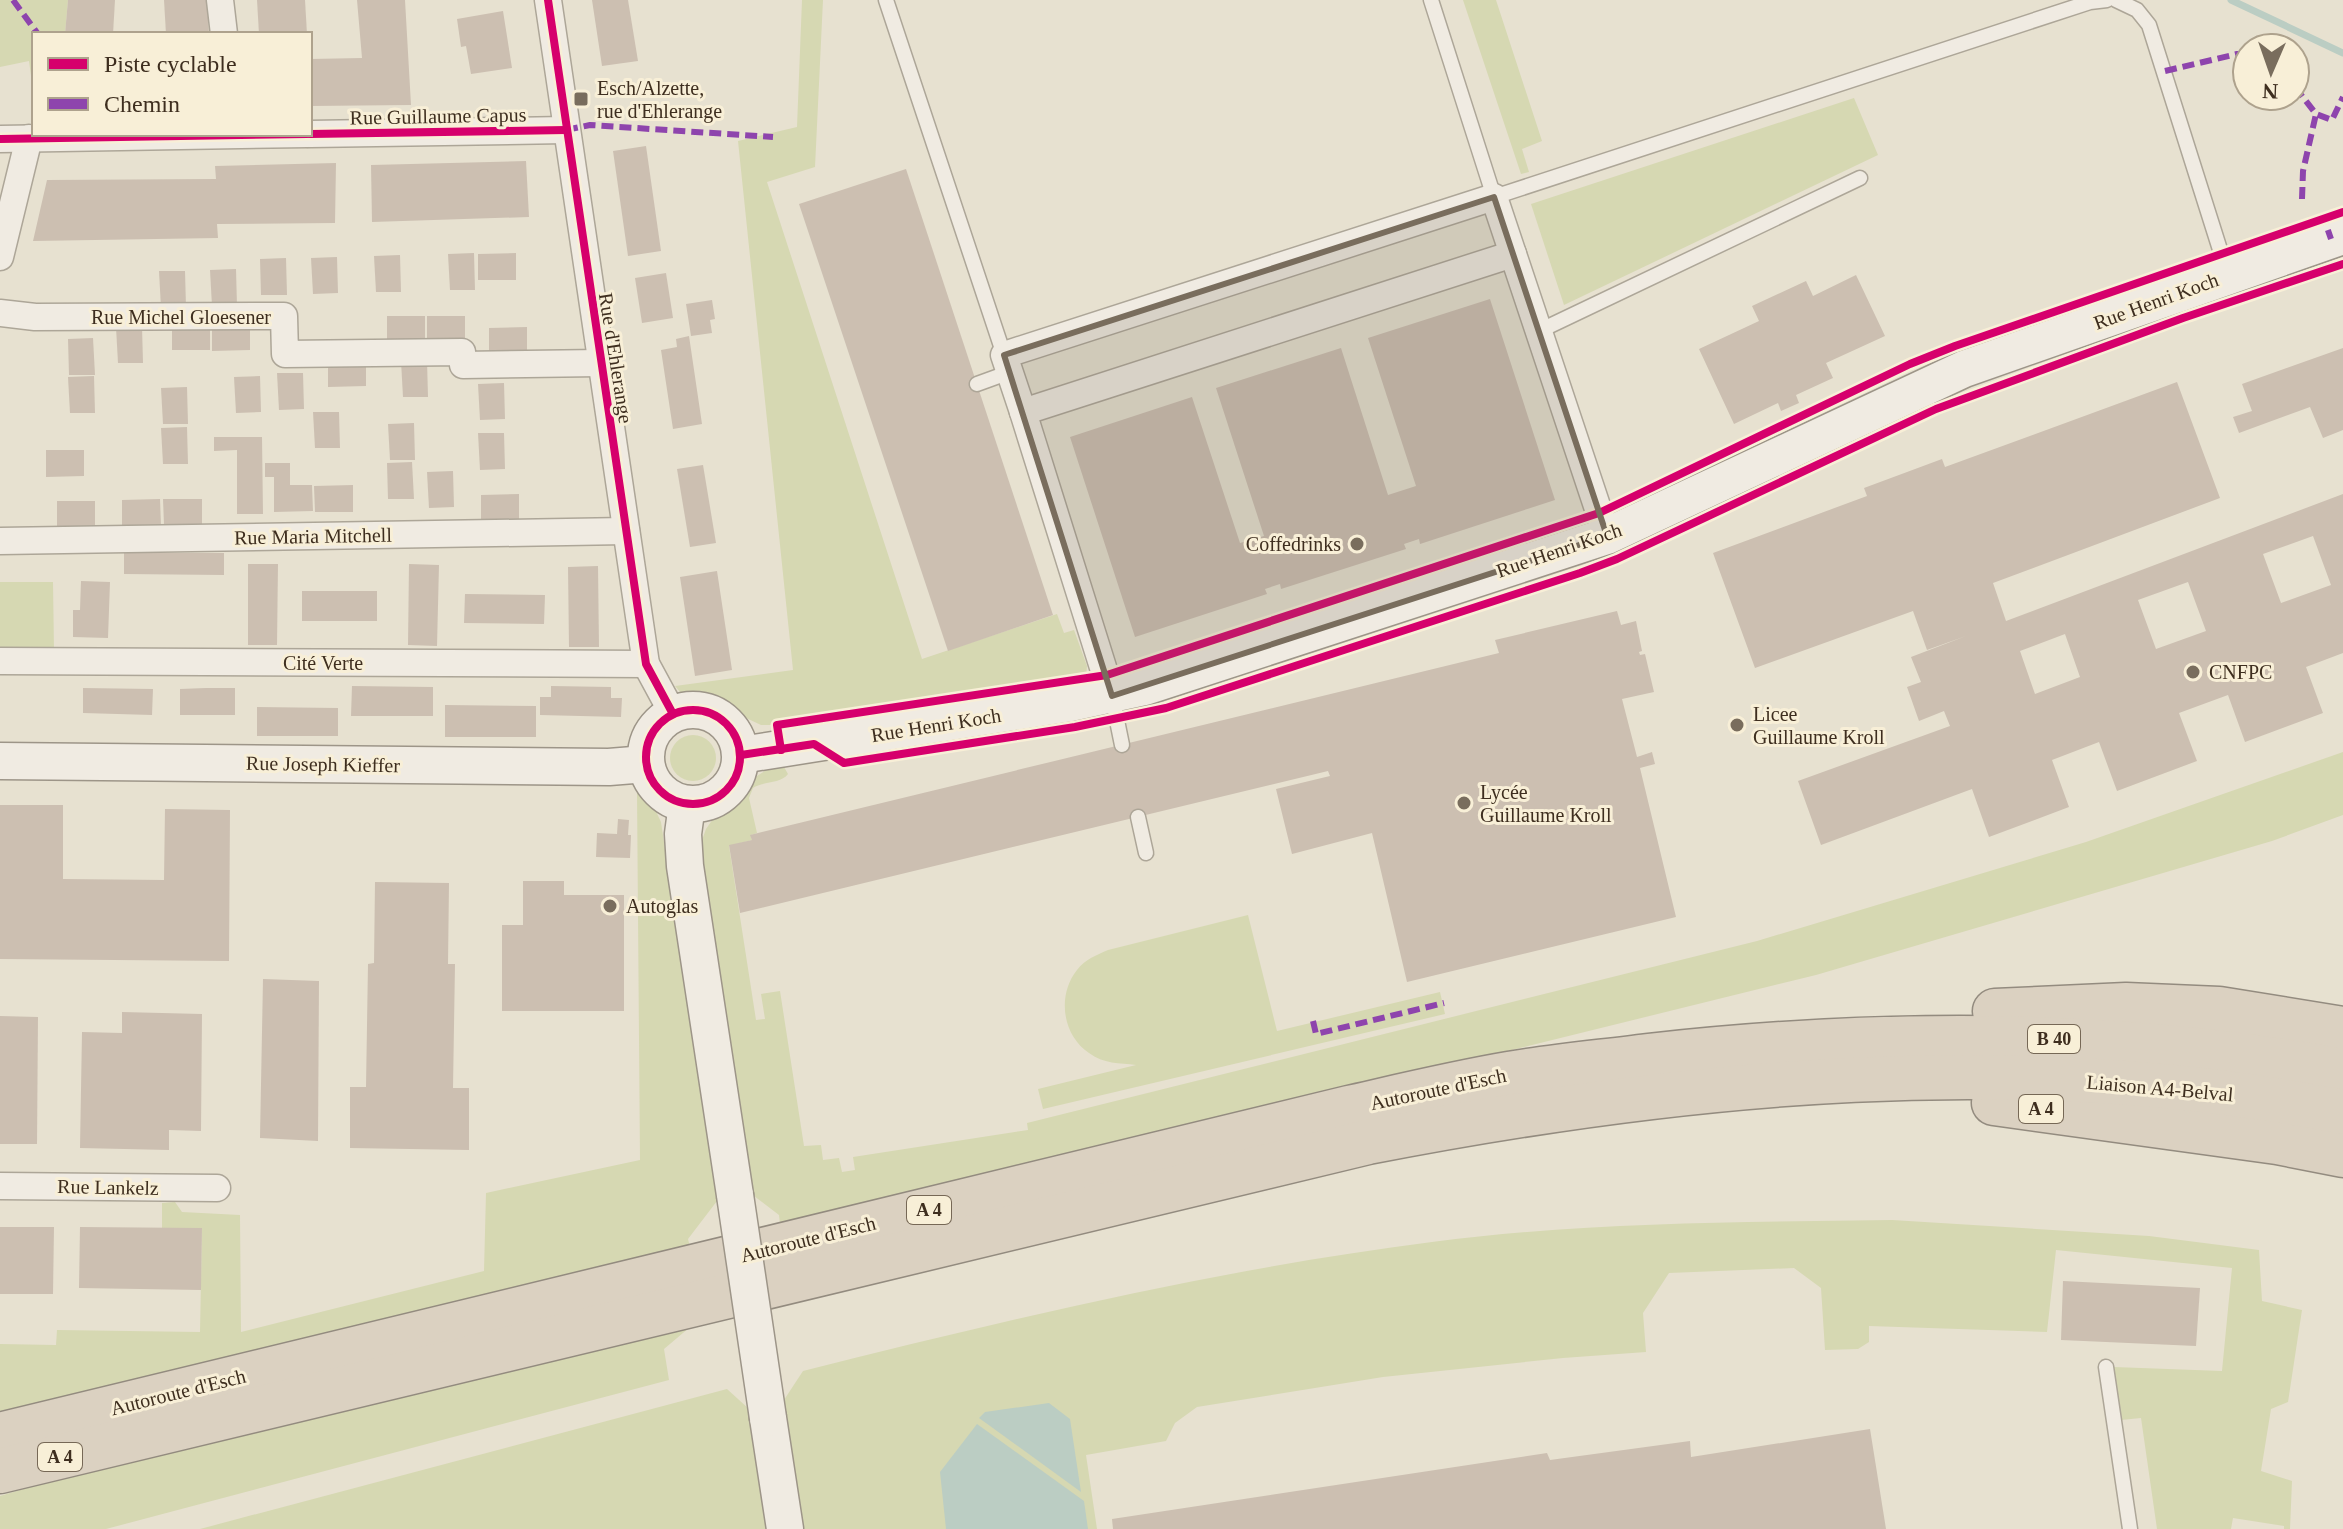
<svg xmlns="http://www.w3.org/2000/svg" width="2343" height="1529" font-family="'Times New Roman',serif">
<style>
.green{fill:#d6d8b2}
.water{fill:#bbcdc3}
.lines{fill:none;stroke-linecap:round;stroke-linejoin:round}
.stream{stroke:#bbcdc3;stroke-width:7}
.building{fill:#ccbfb1;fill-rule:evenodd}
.lane-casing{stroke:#ada698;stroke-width:17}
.street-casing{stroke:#ada698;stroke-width:29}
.secondary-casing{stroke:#9d9588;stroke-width:39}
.highway-casing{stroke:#938b7f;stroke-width:47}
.lane{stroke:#f0ebe2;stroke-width:14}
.street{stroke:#f0ebe2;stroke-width:26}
.secondary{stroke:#f0ebe2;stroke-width:36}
.highway{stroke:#dbd1c1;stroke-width:44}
.secondary-bridge-casing{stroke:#9d9588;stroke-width:39;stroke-linecap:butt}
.secondary-bridge{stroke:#f0ebe2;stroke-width:36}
.quiet{stroke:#8e44ad;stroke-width:6;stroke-dasharray:12 6;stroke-linecap:butt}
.cycleway-casing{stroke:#f8efd7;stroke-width:13}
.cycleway{stroke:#d6006c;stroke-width:8}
.marked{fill:#796d5d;fill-opacity:0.2;stroke:#796d5d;stroke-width:6;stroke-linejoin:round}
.poi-dot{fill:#796d5d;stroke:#f8efd7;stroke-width:3}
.labels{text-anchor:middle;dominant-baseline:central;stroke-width:6;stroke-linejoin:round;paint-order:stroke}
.shield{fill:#f8efd7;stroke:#766856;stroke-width:2}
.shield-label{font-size:18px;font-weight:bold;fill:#3e2e1f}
.poi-label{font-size:20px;fill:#3e2e1f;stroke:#f8efd7;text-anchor:start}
.street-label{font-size:20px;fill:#3e2e1f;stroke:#f8efd7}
</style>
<rect width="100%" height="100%" fill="#e7e1d0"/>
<!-- green -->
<g class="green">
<path d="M0 0H68L65 34H34V98L29 61 0 67Z"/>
<path d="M802 0H823L815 167 767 182 922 659 1057 614 1064 633 1074 630 1087 666 1086 678 776 725H761L708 700 681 693 675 686 793 670 738 141 797 127Z"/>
<path d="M1463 0H1496L1542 141 1522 149 1529 172 1521 174Z"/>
<path d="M1854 98 1878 155 1564 305 1531 204Z"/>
<path d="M0 582H53L54 650 0 649Z"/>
<circle cx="693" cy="758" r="23"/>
<path d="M2343 752V815L2272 841 1816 975 789 1228 780 1224 779 1215 750 1193 708 928 701 843 706 829 715 816 739 796 749 781 768 769 784 767 788 774C781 784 763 781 753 788L749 798 757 833 751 835 752 840 729 846 756 1020 765 1019 761 994 780 991 804 1146 821 1145 823 1160 839 1158 842 1172 855 1170 853 1157 1028 1130 1027 1123 1757 941 2086 842Z"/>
<path d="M637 792 651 801 661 822 717 1201 688 1239 691 1251 0 1414V1344L56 1345 57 1330 200 1332 202 1229 162 1228V1203L175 1202 182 1212 240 1215 241 1332 484 1271 486 1193 640 1160Z"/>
<path d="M1248 915 1277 1031 1440 992 1445 1014 1043 1109 1038 1089 1136 1065C1120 1063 1103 1064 1089 1053 1062 1035 1057 995 1077 970 1085 959 1097 955 1108 950Z"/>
<path d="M1892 1220 2149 1236 2259 1250 2262 1301 2302 1310 2288 1402 2271 1409 2261 1471 2292 1481 2290 1529H2284V1526L2233 1518 2231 1529H2157L2141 1418 2121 1420 2114 1367 2222 1371 2232 1268 2056 1250 2047 1332 1869 1326V1342L1858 1349 1825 1350 1821 1288 1794 1268 1669 1273 1643 1313 1646 1352 1563 1358 1383 1377 1197 1407 1175 1423 1166 1441 1086 1455 1097 1529H796L782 1403 803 1371C1010 1319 1219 1269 1432 1242 1585 1222 1739 1222 1892 1220Z"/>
<path d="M696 1322 664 1349 669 1380 106 1529H0V1496L113 1462Z"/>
<path d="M727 1389 749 1409 767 1529H200Z"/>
</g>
<!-- water -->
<g class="water">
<path d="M1049 1403 1070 1419 1081 1492 979 1418 985 1412Z"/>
<path d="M977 1424 1084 1501 1088 1529H946L940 1472Z"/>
</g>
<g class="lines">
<!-- stream -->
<path class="stream" d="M2231 0 2343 53"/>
</g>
<!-- building -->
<g class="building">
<path d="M68 0H115L113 34H65Z"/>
<path d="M164 0H207L209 34H166Z"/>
<path d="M257 0H305L307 34H259Z"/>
<path d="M357 0H405L411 105 310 106V59L362 58Z"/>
<path d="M592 0H628L638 61 602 66Z"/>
<path d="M503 11 512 68 471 74 466 46 461 47 457 19Z"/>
<path d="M646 146 661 251 628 256 613 151Z"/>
<path d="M526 161 529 217 372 222 371 165Z"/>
<path d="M336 163 335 223 217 224 218 238 33 241 47 180 216 179 215 166Z"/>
<path d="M906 169 1053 615 948 651 799 204Z"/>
<path d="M474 253 475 290H450L448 254Z"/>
<path d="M516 253V280H478V254Z"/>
<path d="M400 255 401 292H376L374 256Z"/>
<path d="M337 257 338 293 313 294 311 258Z"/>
<path d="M286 258 287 295H261L260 259Z"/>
<path d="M236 269 237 306H212L210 270Z"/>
<path d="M159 271H185L186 307 161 308Z"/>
<path d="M666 273 673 318 642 323 635 278Z"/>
<path d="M1856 275 1885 336 1826 363 1833 378 1796 395 1799 403 1781 411 1778 403 1734 424 1699 349 1759 321 1752 306 1806 281 1813 296Z"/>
<path d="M1490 299 1555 500 1420 544 1419 539 1404 544 1406 549 1281 589 1280 584 1265 589 1267 594 1135 637 1070 437 1192 397 1240 543 1264 536 1216 388 1341 348 1388 495 1416 486 1368 338Z"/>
<path d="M712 300 715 319 710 320 712 333 691 336 686 304Z"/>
<rect x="387" y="316" width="38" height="26"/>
<rect x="427" y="316" width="38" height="27"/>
<rect x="172" y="324" width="38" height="26"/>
<path d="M212 324H250V350L212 351Z"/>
<path d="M142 326 143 363H118L116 327Z"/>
<path d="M527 327V354H489V328Z"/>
<path d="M689 336 702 424 673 429 661 350 677 347 676 339Z"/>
<path d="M93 338 95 375H69L68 339Z"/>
<path d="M2343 348V430L2323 438 2310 407 2239 433 2233 417 2252 411 2242 384Z"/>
<path d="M328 360H366V386L328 387Z"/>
<path d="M427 360 428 397H403L401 361Z"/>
<path d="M277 373H303L304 409 279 410Z"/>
<path d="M94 376 95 413H70L68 377Z"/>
<path d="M260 376 261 412 236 413 234 377Z"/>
<path d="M2177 382 2220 498 1993 583 2006 621 2343 494V653L2306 667 2323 713 2245 742 2228 695 2179 713 2197 761 2117 791 2099 742 2052 760 2069 807 1989 837 1972 789 1821 845 1798 781 1950 726 1944 711 1919 721 1907 687 1921 682 1911 657 1966 636 1927 650 1913 611 1755 668 1713 553 1867 496 1864 488 1942 459 1945 467ZM2313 536 2331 585 2281 603 2263 554ZM2188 582 2206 631 2156 649 2138 600ZM2065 634 2080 677 2035 694 2020 651Z"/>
<path d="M504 383 505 419 480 420 478 384Z"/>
<path d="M187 387 188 424H163L161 388Z"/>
<path d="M313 412H339L340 448H315Z"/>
<path d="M414 423 415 460H390L388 424Z"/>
<path d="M187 427 188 464H163L161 428Z"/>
<path d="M478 433H504L505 469 480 470Z"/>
<path d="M214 437H262L263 514H237V450L214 451Z"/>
<path d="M46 450H84V476L46 477Z"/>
<path d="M412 462 414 499H388L387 463Z"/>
<path d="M265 463H290V485H312L313 511 274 512V477H265Z"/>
<path d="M703 465 716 543 690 547 677 469Z"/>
<path d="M453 471 454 507 429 508 427 472Z"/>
<path d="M353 485V512H315L314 486Z"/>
<path d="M519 494V521H481V495Z"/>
<path d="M160 499 161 526H122V500Z"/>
<path d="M163 499H202V525H164Z"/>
<rect x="57" y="501" width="38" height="26"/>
<path d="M124 553H224V575L124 574Z"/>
<path d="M248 564H278L277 645H248Z"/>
<path d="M409 564 439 565 437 646 408 645Z"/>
<path d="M598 566 599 647H569L568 567Z"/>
<path d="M717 571 732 670 695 676 680 577Z"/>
<path d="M81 581 110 582 108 638 73 637V610H80Z"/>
<rect x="302" y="591" width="75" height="30"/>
<path d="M465 594 545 595 544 624 464 623Z"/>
<path d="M1617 611 1621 625 1636 621 1642 651 1639 652 1640 655 1645 654 1654 692 1622 699 1637 757 1652 752 1655 764 1640 768 1676 917 1407 982 1372 833 1292 854 1276 789 1330 776 1328 771 740 913 729 845 752 840 750 835 1499 653 1495 640Z"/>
<path d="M352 686 433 687V716H351Z"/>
<path d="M551 686 611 687V698H622L621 717 540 715V697H551Z"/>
<path d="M83 688 153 689 152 715 83 713Z"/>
<path d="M206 688H235V715H180V689Z"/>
<path d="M445 705 536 706V737H445Z"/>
<path d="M257 707 338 708V736H257Z"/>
<path d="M0 805H63V879L164 880 165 809 230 810 229 961 0 959Z"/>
<path d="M618 819 629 820 628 835H631L630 858 596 857 597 833 617 834Z"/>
<path d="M523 881H564V895H624V1011H502V925H523Z"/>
<path d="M375 882 449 883 448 964H455L453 1088H469V1150L350 1148V1087H366L368 964 374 963Z"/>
<path d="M263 979 319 981 318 1141 260 1138Z"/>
<path d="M122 1012 202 1014 201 1131 169 1130V1150L80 1148 82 1032 122 1033Z"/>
<path d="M0 1016 38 1017 37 1144H0Z"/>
<path d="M0 1227H54L53 1294H0Z"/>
<path d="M80 1227 202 1228 201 1290 79 1288Z"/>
<path d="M2063 1281 2200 1288 2196 1346 2061 1340Z"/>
<path d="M1870 1429 1886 1529H1113L1112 1519 1547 1453 1550 1460 1690 1441 1691 1457Z"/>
</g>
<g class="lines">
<defs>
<g id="lane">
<path d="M886 0 1004 355"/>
<path d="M1431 0 1494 197 2090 2 2107 0"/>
<path d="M2116 0 2137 10 2149 25 2228 275"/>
<path d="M1539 331 1860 178"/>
<path d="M977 384 1010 372"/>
<path d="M1112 696 1122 745"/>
<path d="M1138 817 1146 853"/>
<path d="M2106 1367 2130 1529"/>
</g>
<g id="street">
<path d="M220 0 224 34"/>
<path d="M548 0 646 664 673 714"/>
<path d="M310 134 566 130"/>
<path d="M0 139 307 134"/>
<path d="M0 257 29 138"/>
<path d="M0 313 35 317 284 316 285 354 462 352 463 365 600 363"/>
<path d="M1023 412 1004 355 1494 197 1513 254"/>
<path d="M0 541 626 531"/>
<path d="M0 661 646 664"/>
<path d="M1112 696 1023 412 1513 254 1607 536"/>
<path d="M0 1186 217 1188"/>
</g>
<g id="secondary">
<circle cx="693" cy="757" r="47"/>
<path d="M741 755 1071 703 1145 687 1607 536 1964 369 2343 236"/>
<path d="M0 761 609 767 646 764"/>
<path d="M687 804 683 834 685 866 735 1195"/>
<path d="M768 1418 785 1529"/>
</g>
<g id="highway">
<path d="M1995 1011 2126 1005 2219 1009 2343 1029"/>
<path d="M1994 1103 2277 1142 2343 1155"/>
<path d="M0 1435 1349 1108C1402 1096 1456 1083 1509 1074 1555 1066 1602 1062 1648 1056 1880 1030 2113 1029 2343 1071"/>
<path d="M0 1471 1368 1142C1687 1080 2021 1048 2343 1112"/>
</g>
</defs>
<!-- lane casing -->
<use href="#lane" class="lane-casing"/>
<!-- street casing -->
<use href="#street" class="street-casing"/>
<!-- secondary casing -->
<use href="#secondary" class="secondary-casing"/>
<!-- highway casing -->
<use href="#highway" class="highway-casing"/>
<!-- lane -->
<use href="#lane" class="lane"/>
<!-- street -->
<use href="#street" class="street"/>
<!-- secondary -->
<use href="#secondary" class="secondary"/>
<!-- highway -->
<use href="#highway" class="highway"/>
<defs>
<path id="secondary-bridge" d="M735 1195 768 1418"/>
</defs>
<!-- secondary-bridge casing -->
<use href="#secondary-bridge" class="secondary-bridge-casing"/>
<!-- secondary-bridge -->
<use href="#secondary-bridge" class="secondary-bridge"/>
<!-- quiet -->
<g class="quiet">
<path d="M13 0 38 34"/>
<path d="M2165 71 2237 54 2247 56"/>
<path d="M2295 87 2316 114 2332 120 2343 97"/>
<path d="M566 130 590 125 773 137"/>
<path d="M2302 199 2303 171 2316 114"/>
<path d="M2322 213 2331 239"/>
<path d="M1313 1021 1316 1034 1444 1003"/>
</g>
<defs>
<g id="cycleway">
<path d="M548 0 646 664 673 714"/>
<path d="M310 134 566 130"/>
<path d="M0 139 307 134"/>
<circle cx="693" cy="757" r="47"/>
<path d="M781 750 777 725 1107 675 1599 513 1910 364 1955 346 2343 212"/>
<path d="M741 755 814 744 844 763 1075 727 1166 708 1580 573 1617 559 1936 409 2183 318 2343 264"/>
</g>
</defs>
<!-- cycleway casing -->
<use href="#cycleway" class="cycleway-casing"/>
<!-- cycleway -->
<use href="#cycleway" class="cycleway"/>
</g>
<!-- marked area -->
<path class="marked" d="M1494 197 1607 536 1112 696 1004 355Z"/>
<!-- markers -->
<g class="poi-dot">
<rect x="573" y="91" width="16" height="16" rx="4"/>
<circle cx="1357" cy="544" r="8"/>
<circle cx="2193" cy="672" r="8"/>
<circle cx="1737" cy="725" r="8"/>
<circle cx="1464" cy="803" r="8"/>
<circle cx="610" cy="906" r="8"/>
</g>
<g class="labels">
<!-- shield labels -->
<g class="shield">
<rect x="2028" y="1025" width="52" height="28" rx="6"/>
<rect x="2019" y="1095" width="44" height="28" rx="6"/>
<rect x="907" y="1196" width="44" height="28" rx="6"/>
<rect x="38" y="1443" width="44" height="28" rx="6"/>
</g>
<g class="shield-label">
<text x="2054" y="1039">B 40</text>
<text x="2041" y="1109">A 4</text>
<text x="929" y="1210">A 4</text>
<text x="60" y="1457">A 4</text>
</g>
<!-- poi labels -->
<g class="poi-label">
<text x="597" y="88">Esch/Alzette,<tspan x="597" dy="23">rue d'Ehlerange</tspan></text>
<text x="1341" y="544" text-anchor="end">Coffedrinks</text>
<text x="2209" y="672">CNFPC</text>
<text x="1753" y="714">Licee<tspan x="1753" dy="23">Guillaume Kroll</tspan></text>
<text x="1480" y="792">Lycée<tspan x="1480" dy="23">Guillaume Kroll</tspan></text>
<text x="626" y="906">Autoglas</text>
</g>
<!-- street labels -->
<g class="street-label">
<text transform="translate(438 116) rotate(-1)">Rue Guillaume Capus</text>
<text transform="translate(2156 301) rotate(-20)">Rue Henri Koch</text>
<text x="181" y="317">Rue Michel Gloesener</text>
<text transform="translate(616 358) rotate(81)">Rue d'Ehlerange</text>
<text transform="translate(313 536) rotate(-1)">Rue Maria Mitchell</text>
<text transform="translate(1559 550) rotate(-19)">Rue Henri Koch</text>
<text x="323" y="663">Cité Verte</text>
<text transform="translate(936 725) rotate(-9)">Rue Henri Koch</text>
<text transform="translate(323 764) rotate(1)">Rue Joseph Kieffer</text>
<text transform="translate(2160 1088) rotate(5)">Liaison A4-Belval</text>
<text transform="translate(1438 1089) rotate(-12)">Autoroute d'Esch</text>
<text transform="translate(108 1187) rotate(1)">Rue Lankelz</text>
<text transform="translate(808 1239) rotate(-14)">Autoroute d'Esch</text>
<text transform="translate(178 1392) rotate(-14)">Autoroute d'Esch</text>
</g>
</g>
<!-- legend -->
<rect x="32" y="32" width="280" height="104" fill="#f8efd7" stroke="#aea28d" stroke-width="2"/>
<rect x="48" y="58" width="40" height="12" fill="#d6006c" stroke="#aea28d" stroke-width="2"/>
<text x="104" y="72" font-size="24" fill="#3e2e1f">Piste cyclable</text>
<rect x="48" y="98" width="40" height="12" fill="#8e44ad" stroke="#aea28d" stroke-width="2"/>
<text x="104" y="112" font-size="24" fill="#3e2e1f">Chemin</text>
<!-- north arrow -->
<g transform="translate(2271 72) rotate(182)"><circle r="38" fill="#f8efd7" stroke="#aea28d" stroke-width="2"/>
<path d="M0-6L14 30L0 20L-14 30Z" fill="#796d5d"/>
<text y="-12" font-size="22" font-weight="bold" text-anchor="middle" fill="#3e2e1f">N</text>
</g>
</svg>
